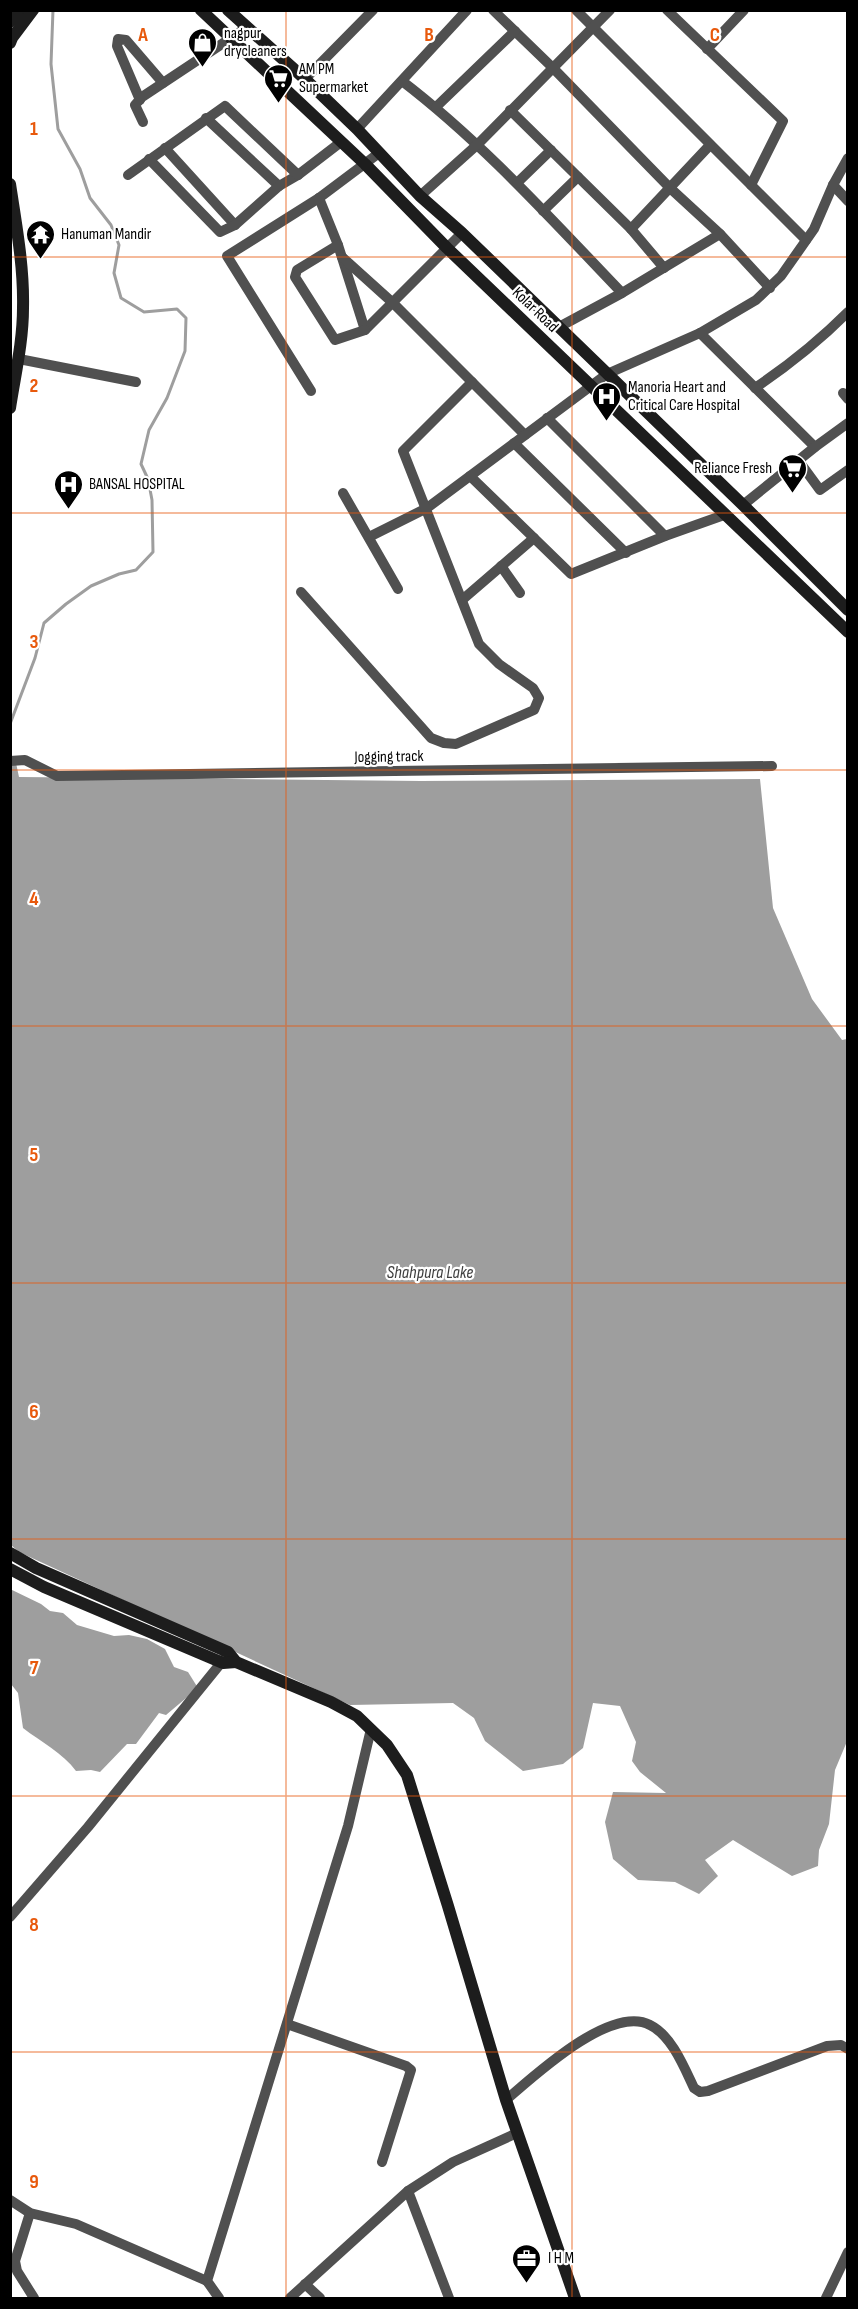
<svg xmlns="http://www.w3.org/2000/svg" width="858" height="2309" font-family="'Sofia Sans Condensed',sans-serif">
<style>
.water{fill:#9e9e9e}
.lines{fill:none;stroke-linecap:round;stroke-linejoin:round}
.stream{stroke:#9e9e9e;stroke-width:3}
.street{stroke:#505050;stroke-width:10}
.secondary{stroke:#1d1d1d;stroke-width:12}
.grid{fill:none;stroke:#e8590c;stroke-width:1.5;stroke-opacity:0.55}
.labels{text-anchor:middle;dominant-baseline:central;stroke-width:4.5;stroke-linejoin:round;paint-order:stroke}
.poi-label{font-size:16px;fill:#000;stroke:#fff;text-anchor:start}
.street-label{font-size:16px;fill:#000;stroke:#fff}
.water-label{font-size:18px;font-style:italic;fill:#3f3f3f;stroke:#fff}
.grid-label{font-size:20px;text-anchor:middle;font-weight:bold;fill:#e8590c;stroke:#fff;stroke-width:4.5;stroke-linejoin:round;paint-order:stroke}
</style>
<rect width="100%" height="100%" fill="#fff"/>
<!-- water -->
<g class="water">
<path d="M16 763 19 777 421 781 760 779 773 908 812 999 842 1040 847 1039 848 1739 835 1770 829 1824 819 1850 818 1866 792 1876 733 1840 705 1860 718 1876 699 1894 675 1882 638 1880 613 1859 605 1822 613 1792 666 1793 640 1772 632 1761 636 1742 620 1706 593 1703 583 1748 563 1764 523 1771 485 1741 474 1718 453 1703 350 1705 19 1552 11 1545 10 764Z"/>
<path d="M10 1589 41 1604 50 1611 63 1613 77 1625 114 1636 129 1635 147 1639 165 1649 174 1667 188 1672 198 1688 166 1715 159 1713 136 1744H127L100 1772 91 1770 76 1771C63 1753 41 1742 23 1728L18 1693 11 1684Z"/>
</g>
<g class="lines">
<!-- stream -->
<path class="stream" d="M10 724 35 658 44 623 66 604 91 586 119 574 136 570 153 552 152 500 148 479 141 464 149 430 167 398 185 351 186 318 177 309 144 312 121 298 114 273 119 245 111 225 90 198 80 169 58 129 51 64 53 10"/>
<!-- street -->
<g class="street">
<path d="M493 10 553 68 670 188 720 234 770 288"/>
<path d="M576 10 806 240"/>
<path d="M667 10 783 121 751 185"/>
<path d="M707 49 744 10"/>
<path d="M305 79 373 10"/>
<path d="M402 81C483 143 551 219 622 293"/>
<path d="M140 100 117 46 118 39 126 40 163 83"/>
<path d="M436 107 515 31"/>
<path d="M510 110 631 229 664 268"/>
<path d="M206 118 279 186"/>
<path d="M143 122 135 105 142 97 246 28"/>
<path d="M357 129 467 10"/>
<path d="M165 148 235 225"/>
<path d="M149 159 220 232 235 225 279 186 298 175 341 142"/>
<path d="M128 175 225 106 298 175"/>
<path d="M517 183 551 150"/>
<path d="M833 185 848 201"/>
<path d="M420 196 478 144 610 10"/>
<path d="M319 198 338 245 365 330 462 233"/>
<path d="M543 211 578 177"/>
<path d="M631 229 710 145"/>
<path d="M338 245 297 270 295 277 335 340 365 330"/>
<path d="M342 257 393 303 525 435"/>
<path d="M559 327 622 293 720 234"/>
<path d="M700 333 815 447"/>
<path d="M19 359 136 382"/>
<path d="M755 388C789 365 819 341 848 312"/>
<path d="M311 391 227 256 319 198 379 153"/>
<path d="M843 393 848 399"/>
<path d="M547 418 665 536"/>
<path d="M514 443 626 553"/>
<path d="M798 460 820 490 848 470"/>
<path d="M470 476 571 574 665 536 724 515"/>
<path d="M343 493 398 589"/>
<path d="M743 505 815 447 848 423"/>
<path d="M369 537 427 508 607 374 700 333 756 300 781 276 814 229 833 185 848 158"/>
<path d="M501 566 520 593"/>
<path d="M301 592 431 738 444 743 456 744 534 710 539 698 533 688 499 664 479 644 403 451 472 382"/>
<path d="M462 600 534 538"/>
<path d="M10 761 25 760 57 776C295 773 534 768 772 766"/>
<path d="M10 1917 88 1827 225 1658"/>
<path d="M287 2024 406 2066 411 2070 382 2162"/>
<path d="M506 2100C534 2076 611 2004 650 2025 672 2036 684 2067 694 2088L700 2092 708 2091 827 2046 841 2045 848 2049"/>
<path d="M408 2191 449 2298"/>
<path d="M10 2200 30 2213 76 2224 207 2281"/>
<path d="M30 2213 15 2261 17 2271 34 2298"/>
<path d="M305 2284 320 2298"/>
<path d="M219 2298 207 2281 348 1826 371 1729"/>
<path d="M290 2298 408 2191 453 2162 517 2133"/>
<path d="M826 2298 848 2252"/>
</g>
<!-- secondary -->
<g class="secondary">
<path d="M201 10 365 164 447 248 848 632"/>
<path d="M228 10 305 79 357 129 420 196 462 233 743 505 848 610"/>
<path d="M10 22 20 10"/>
<path d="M10 43 12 38 33 10"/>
<path d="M10 184C16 224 24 266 23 308 23 342 15 375 10 408"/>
<path d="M10 1553 36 1568 228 1652 236 1662 331 1702 357 1716 387 1745 407 1775 448 1906 506 2100 575 2298"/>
<path d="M10 1569 44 1587 223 1663 236 1662"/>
</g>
</g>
<!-- grid -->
<path class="grid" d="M286 10V2298M572 10V2298M10 257H848M10 513H848M10 770H848M10 1026H848M10 1283H848M10 1539H848M10 1796H848M10 2052H848"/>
<!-- icons -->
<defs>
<symbol id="shop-pin" viewBox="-11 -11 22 30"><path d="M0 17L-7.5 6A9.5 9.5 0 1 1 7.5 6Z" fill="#000" stroke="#fff"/><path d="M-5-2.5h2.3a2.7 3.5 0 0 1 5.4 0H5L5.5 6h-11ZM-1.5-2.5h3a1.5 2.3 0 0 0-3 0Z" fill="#fff"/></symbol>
<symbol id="supermarket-pin" viewBox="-11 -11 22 30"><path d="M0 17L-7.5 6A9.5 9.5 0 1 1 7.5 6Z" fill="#000" stroke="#fff"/><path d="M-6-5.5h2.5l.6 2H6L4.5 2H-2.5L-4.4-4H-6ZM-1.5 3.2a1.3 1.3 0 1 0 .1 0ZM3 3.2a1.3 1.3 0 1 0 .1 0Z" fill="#fff"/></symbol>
<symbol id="temple-pin" viewBox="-11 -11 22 30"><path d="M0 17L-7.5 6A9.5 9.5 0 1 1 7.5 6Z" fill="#000" stroke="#fff"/><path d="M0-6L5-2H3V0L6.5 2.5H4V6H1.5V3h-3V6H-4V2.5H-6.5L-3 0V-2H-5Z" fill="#fff"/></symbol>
<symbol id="hospital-pin" viewBox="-11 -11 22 30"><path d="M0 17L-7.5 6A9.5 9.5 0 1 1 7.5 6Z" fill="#000" stroke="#fff"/><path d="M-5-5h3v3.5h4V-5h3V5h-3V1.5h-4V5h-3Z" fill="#fff"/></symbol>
<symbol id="office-pin" viewBox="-11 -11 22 30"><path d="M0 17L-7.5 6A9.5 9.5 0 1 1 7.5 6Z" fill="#000" stroke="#fff"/><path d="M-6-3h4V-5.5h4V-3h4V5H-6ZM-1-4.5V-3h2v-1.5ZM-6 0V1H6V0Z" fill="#fff"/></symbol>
</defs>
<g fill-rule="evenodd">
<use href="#shop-pin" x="186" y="26" width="33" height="45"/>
<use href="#supermarket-pin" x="262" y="62" width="33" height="45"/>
<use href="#temple-pin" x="24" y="218" width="33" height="45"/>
<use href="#hospital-pin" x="590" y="380" width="33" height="45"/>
<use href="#supermarket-pin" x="776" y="452" width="33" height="45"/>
<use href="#hospital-pin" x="52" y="468" width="33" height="45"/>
<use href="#office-pin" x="510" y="2242" width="33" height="45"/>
</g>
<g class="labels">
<!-- poi labels -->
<g class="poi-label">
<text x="224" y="33">nagpur<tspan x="224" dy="18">drycleaners</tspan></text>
<text x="299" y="69">AM PM<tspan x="299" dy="18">Supermarket</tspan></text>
<text x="61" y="234">Hanuman Mandir</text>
<text x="628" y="387">Manoria Heart and<tspan x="628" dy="18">Critical Care Hospital</tspan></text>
<text x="772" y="468" text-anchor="end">Reliance Fresh</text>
<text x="89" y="484">BANSAL HOSPITAL</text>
<text x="548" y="2258">I H M</text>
</g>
<!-- street labels -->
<g class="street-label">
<text transform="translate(535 310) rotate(44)">Kolar Road</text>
<text transform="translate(389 757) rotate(-1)">Jogging track</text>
</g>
<!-- water labels -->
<g class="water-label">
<text x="430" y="1272">Shahpura Lake</text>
</g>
</g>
<g class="grid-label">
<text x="143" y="41">A</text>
<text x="429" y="41">B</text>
<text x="715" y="41">C</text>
<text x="34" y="135">1</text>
<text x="34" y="392">2</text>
<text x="34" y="648">3</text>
<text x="34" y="905">4</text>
<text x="34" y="1161">5</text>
<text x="34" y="1418">6</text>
<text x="34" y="1674">7</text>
<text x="34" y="1931">8</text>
<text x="34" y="2188">9</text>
</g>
<!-- border -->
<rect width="858" height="2309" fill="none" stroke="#000000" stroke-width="24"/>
</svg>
